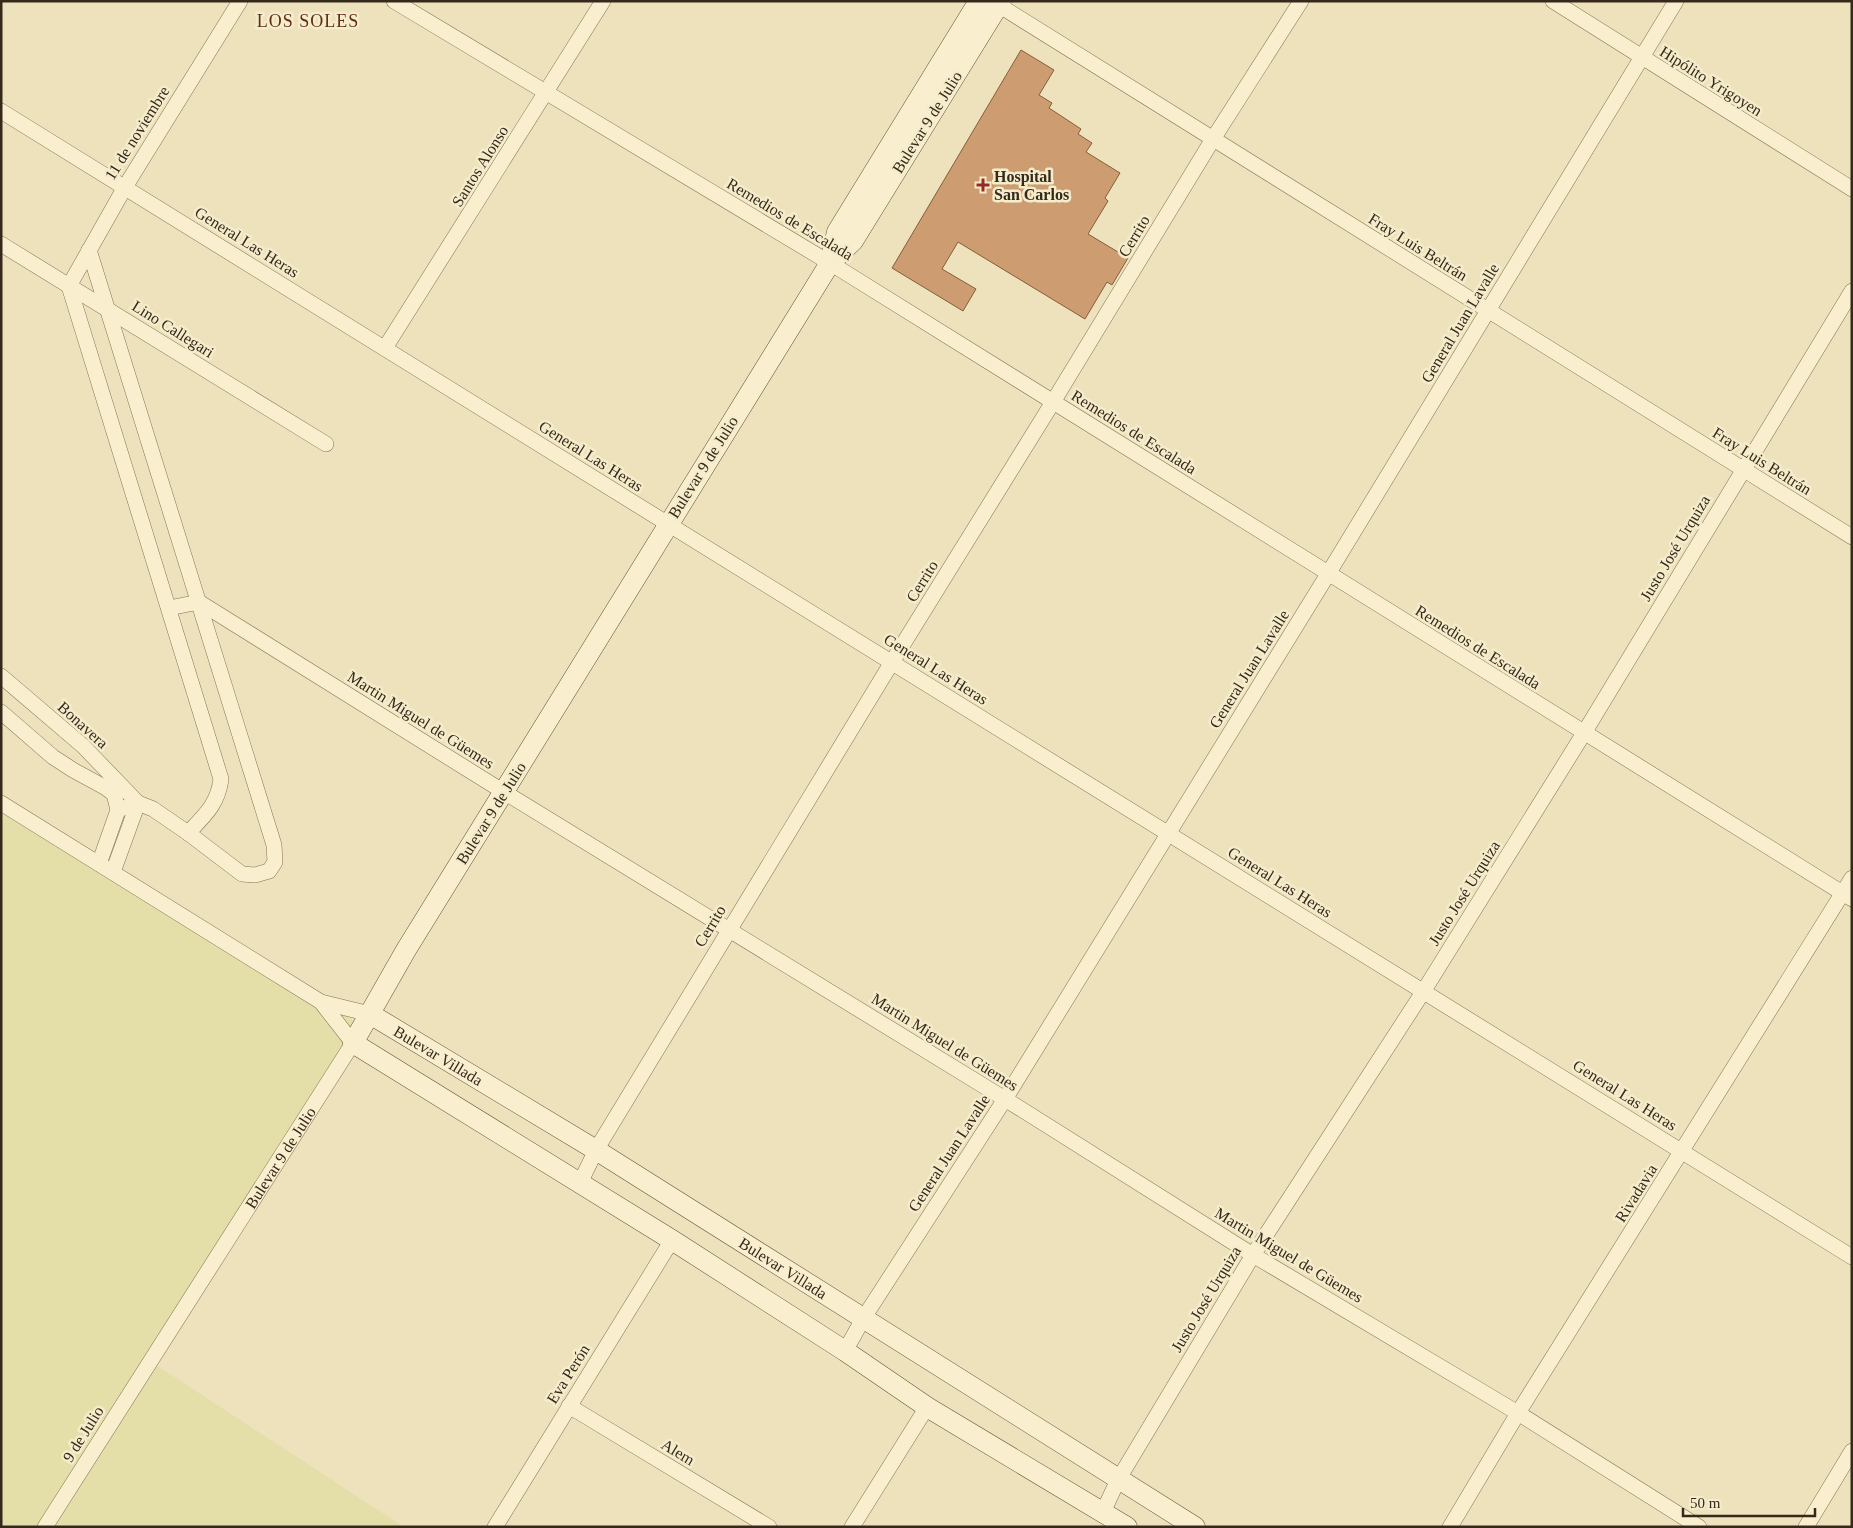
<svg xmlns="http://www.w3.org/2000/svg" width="1853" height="1528" font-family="Georgia,serif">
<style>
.farmland{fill:#e4dea9}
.building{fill:#cd9d71;stroke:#855d3b}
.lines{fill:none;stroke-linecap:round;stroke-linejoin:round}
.minor-casing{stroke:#857255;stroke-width:16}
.secondary-casing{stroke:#675339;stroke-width:21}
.minor{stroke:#f9efcf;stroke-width:15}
.secondary{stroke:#f9efcf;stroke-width:20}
.poi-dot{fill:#952b25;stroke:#f5eccb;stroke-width:2}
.labels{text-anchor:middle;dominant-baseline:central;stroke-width:5;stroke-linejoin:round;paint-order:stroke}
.street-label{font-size:16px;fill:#34291b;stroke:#f5eccb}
.poi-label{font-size:16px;font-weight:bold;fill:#34291b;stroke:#f5eccb;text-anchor:start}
.neighbourhood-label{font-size:18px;letter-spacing:1px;fill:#612d19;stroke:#f5eccb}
</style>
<rect width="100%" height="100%" fill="#eee2bc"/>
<!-- farmland -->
<path class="farmland" d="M1 803 363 1026 150 1361 404 1527H1Z"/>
<!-- building -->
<path class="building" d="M1021 50 1054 70 1039 95 1052 103 1049 108 1081 129 1078 134 1092 143 1086 152 1120 173 1105 198 1108 201 1088 234 1128 258 1112 285 1107 282 1085 319 958 242 942 269 976 289 963 311 892 268Z"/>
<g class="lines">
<defs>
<g id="minor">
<path d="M394 1 830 263 1852 899"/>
<path d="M992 1 1852 537"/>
<path d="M1553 1 1852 189"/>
<path d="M1 111 1852 1257"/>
<path d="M1 244 326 444"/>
<path d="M89 250 274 845 275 862 269 871 255 875 242 874 188 833 153 809 138 803 118 810"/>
<path d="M385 348 603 1"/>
<path d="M169 608 199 602 504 792 1005 1099 1253 1255 1518 1413 1699 1527"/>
<path d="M1 676 83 746 138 803 113 872"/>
<path d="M1 712 53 757 73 770 106 788 114 794 118 810 99 864"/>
<path d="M1 803 321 1002 370 1014"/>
<path d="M188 833C205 815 218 804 221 779L69 286 125 187 240 1"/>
<path d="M580 1183 596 1150 892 662 1053 402 1213 139 1301 1"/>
<path d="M845 1351 863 1319 1005 1099 1328 574 1676 1"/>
<path d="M569 1406 769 1527"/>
<path d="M1103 1512 1118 1480 1253 1255 1423 992 1584 733 1852 291"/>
<path id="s1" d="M45 1527 353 1043 321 1002"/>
<path d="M495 1527 672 1240"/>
<path d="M852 1527 927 1407"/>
<path d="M1450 1527 1518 1413 1852 878"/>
<path d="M1806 1527 1852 1451"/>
</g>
<g id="secondary">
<path d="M1001 1 853 241 830 263 406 950 353 1043 672 1240 845 1351 927 1407 1127 1527"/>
<path d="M830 263 837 232 979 1"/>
<path id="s2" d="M370 1014 596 1150 1195 1527"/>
</g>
</defs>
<!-- minor casing -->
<use href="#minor" class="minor-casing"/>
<!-- secondary casing -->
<use href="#secondary" class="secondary-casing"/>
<!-- minor -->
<use href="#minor" class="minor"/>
<!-- secondary -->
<use href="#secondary" class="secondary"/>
</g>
<!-- markers -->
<path class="poi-dot" d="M980.5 177.5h5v5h5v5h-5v5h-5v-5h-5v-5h5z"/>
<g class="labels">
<!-- street labels -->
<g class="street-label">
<text transform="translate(1711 81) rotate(32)">Hipólito Yrigoyen</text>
<text transform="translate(927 122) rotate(-58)">Bulevar 9 de Julio</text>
<text transform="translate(137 133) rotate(-58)">11 de noviembre</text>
<text transform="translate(480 166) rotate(-58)">Santos Alonso</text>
<text transform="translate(790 219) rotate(31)">Remedios de Escalada</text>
<text transform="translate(1134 236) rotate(-59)">Cerrito</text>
<text transform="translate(247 242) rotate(32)">General Las Heras</text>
<text transform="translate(1418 247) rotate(32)">Fray Luis Beltrán</text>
<text transform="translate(1460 323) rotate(-59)">General Juan Lavalle</text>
<text transform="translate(173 329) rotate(32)">Lino Callegari</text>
<text transform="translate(1134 432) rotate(32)">Remedios de Escalada</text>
<text transform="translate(591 456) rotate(32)">General Las Heras</text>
<text transform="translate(1762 461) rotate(32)">Fray Luis Beltrán</text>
<text transform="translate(703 467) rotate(-58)">Bulevar 9 de Julio</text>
<text transform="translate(1675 548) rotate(-59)">Justo José Urquiza</text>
<text transform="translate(922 581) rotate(-58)">Cerrito</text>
<text transform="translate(1478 647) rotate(32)">Remedios de Escalada</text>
<text transform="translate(936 669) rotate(32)">General Las Heras</text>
<text transform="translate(1249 669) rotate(-58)">General Juan Lavalle</text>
<text transform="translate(421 720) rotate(32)">Martin Miguel de Güemes</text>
<text transform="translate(83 725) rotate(42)">Bonavera</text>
<text transform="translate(491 813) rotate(-58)">Bulevar 9 de Julio</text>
<text transform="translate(1280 882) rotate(32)">General Las Heras</text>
<text transform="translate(1464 893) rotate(-58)">Justo José Urquiza</text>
<text transform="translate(710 926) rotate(-59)">Cerrito</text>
<text transform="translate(945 1042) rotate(32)">Martin Miguel de Güemes</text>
<text stroke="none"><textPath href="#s2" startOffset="80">Bulevar Villada</textPath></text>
<text transform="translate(1625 1095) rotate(32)">General Las Heras</text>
<text transform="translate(949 1153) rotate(-57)">General Juan Lavalle</text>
<text stroke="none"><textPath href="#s1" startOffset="438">Bulevar 9 de Julio</textPath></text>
<text transform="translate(1636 1193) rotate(-58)">Rivadavia</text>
<text transform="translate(1289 1255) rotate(31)">Martin Miguel de Güemes</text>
<text stroke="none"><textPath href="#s2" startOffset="485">Bulevar Villada</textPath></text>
<text transform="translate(1206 1299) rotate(-59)">Justo José Urquiza</text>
<text transform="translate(568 1374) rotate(-58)">Eva Perón</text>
<text transform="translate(83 1434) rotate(-58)">9 de Julio</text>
<text transform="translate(678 1452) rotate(31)">Alem</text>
</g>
<!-- poi labels -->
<g class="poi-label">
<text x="994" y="176">Hospital<tspan x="994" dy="18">San Carlos</tspan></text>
</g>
<!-- neighbourhood labels -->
<g class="neighbourhood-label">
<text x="308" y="21">LOS SOLES</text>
</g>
</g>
<!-- border -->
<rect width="1853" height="1528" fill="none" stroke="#34291b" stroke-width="5"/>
<!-- scale -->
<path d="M1683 1508v8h132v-8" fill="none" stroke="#34291b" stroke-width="2.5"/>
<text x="1690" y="1508" font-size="15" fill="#34291b" stroke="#f5eccb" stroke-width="4" paint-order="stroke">50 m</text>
</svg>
